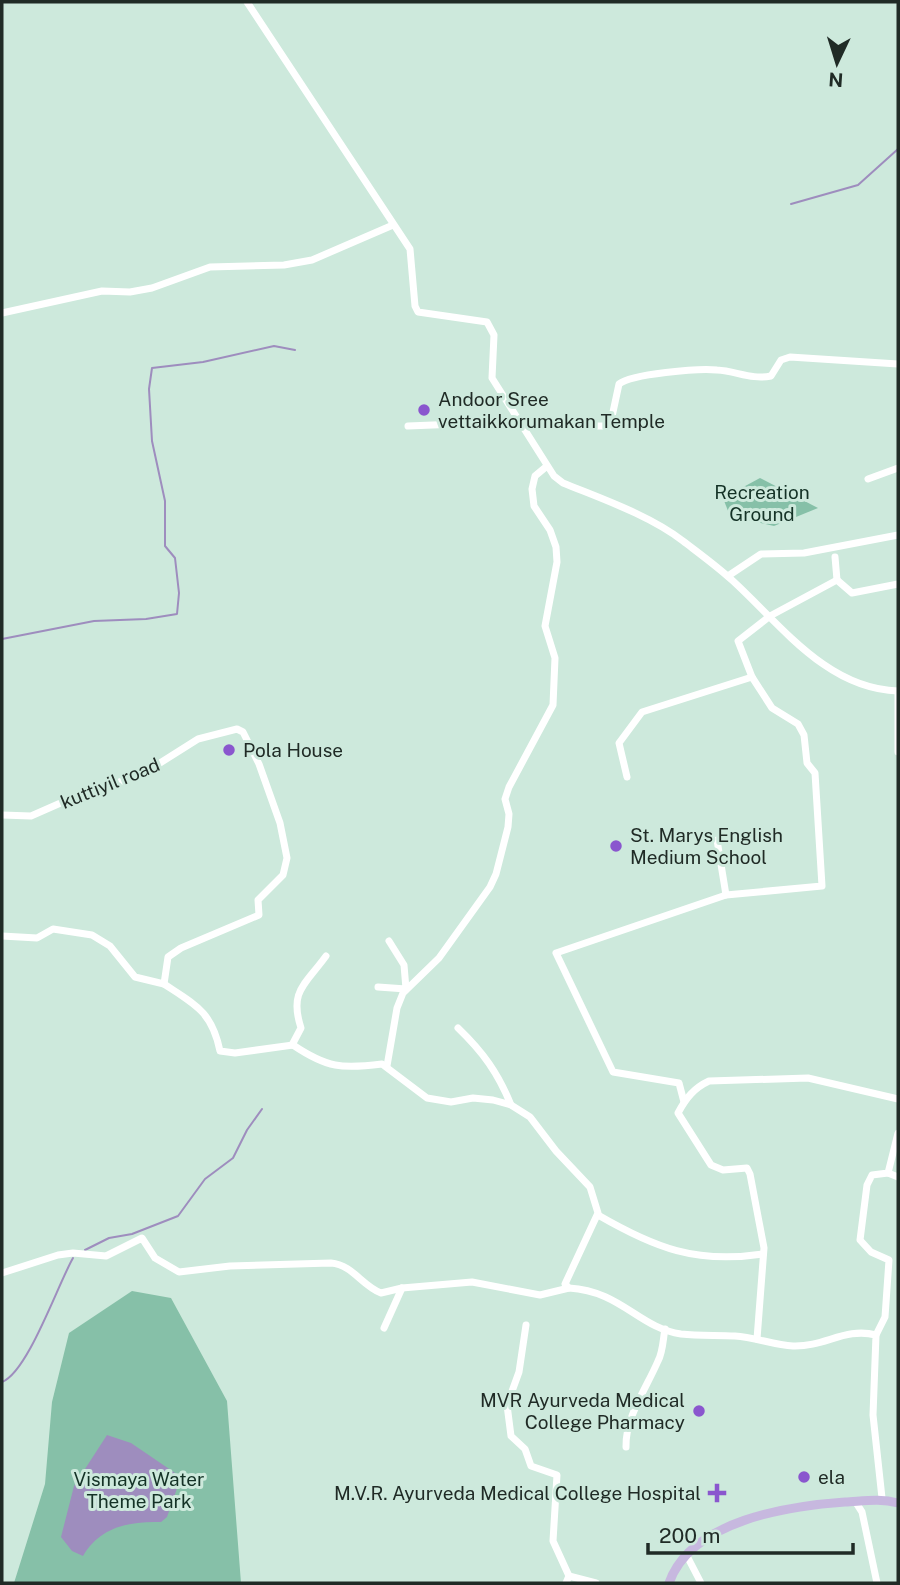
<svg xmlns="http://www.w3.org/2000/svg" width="900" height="1585" font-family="'Public Sans',sans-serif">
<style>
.green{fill:#86c0a8}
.water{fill:#9e8dbe}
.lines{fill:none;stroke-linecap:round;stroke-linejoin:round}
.stream{stroke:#9e8dbe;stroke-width:2}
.minor{stroke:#fff;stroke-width:7}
.major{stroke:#c7b8df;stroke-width:9}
.poi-dot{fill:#8a56ce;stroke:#cde9dc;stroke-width:2.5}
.labels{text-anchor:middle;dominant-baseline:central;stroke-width:6;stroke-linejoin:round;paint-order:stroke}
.poi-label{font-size:19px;fill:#202b26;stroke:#cde9dc;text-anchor:start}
.park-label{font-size:19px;fill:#143226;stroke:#cde9dc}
.street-label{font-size:19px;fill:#202b26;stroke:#cde9dc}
</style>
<rect width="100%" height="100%" fill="#cde9dc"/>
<!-- green -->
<g class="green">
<path d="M760 478 818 508 774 526 730 516 723 498Z"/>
<path d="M132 1291 171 1298 227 1401 241 1583H14L45 1484 52 1402 69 1333Z"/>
</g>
<!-- water -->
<path class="water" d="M107 1435 131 1443 181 1477 167 1517 161 1522C129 1521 100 1527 83 1556L72 1551 61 1537 74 1486Z"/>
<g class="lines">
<!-- stream -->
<g class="stream">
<path d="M791 204 858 185 898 149"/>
<path d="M2 639 94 621 146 619 177 614 179 593 175 558 165 546V501L152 441 149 389 152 368 203 362 274 346 295 350"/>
<path d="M85 1250 109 1238 132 1234 178 1216 205 1179 233 1158 247 1130 262 1109"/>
<path d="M2 1382C28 1372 58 1284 73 1258"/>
</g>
<!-- minor -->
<g class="minor">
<path d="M247 2 410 249 415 306 418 312 487 322 494 335 492 378 554 476 563 483C602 499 649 515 683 541 700 554 718 567 733 581 781 625 827 689 898 691"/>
<path d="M2 313 102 291 130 292 152 288 210 267 284 265 312 260 393 225"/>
<path d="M408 426 507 422 517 418"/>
<path d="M522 426H610L619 384C631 374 699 368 717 370 736 371 752 380 771 376L781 360 790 357 898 364"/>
<path d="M868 479 898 468"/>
<path d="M835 557 837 580"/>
<path d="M728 576 761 554 804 553 898 535"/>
<path d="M752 677 738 641 770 616 837 580 852 593 898 584"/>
<path d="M898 691V752"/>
<path d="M627 777 619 743 642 712 752 677 772 708 798 724 804 735 807 763 815 773 822 886 726 895"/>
<path d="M2 815 31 816 81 794 141 775 198 739 237 729 243 732 259 764 280 823 287 858 283 875 258 900 259 915 181 948 168 957 164 984 135 977 110 946 92 935 53 929 37 938 2 936"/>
<path d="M164 984C196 1005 212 1012 220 1051L235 1053 293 1045C327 1068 342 1069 382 1064L427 1098 451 1102 473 1098 493 1100 511 1105 530 1117 556 1151 590 1187 598 1213 565 1284 569 1288C621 1291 639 1328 681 1334 699 1336 717 1335 735 1336 754 1337 774 1345 793 1346 825 1347 845 1327 876 1335L873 1415 882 1498"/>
<path d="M378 987 406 989 404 965 389 941"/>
<path d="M458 1028C483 1052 498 1073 511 1105"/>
<path d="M292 1045 301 1028C289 991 305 985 326 956"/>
<path d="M387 1066 397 1008 403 993 439 958 490 887 496 874 508 827 509 814 505 799 509 787 553 705 555 658 545 626 557 562 556 547 550 530 534 506 532 489 535 476 547 466"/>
<path d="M684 1102 679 1083 613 1072 556 953 726 895 717 840"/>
<path d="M888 1173 898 1177"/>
<path d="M598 1215C655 1248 696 1264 763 1254"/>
<path d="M2 1273 58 1255 73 1253 106 1256 142 1238 155 1258 179 1272 230 1266 331 1263C353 1265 361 1285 381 1293L402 1288 472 1282 540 1295 569 1288"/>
<path d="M526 1325 519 1372 507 1405 511 1436 525 1449 531 1466 557 1475 553 1541 569 1576"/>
<path d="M384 1328 402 1288"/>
<path d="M876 1335 885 1317 889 1260 871 1252 860 1240 867 1185 872 1175 888 1173 898 1133"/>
<path d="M757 1339 764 1248 750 1174 747 1168 723 1170 711 1165 678 1113C686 1098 694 1088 709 1081L808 1078 898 1099"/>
<path d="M626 1447C625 1418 647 1387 658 1361 663 1352 663 1339 665 1329"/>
<path d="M855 1501 862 1512 877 1583"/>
<path d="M687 1556 701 1583"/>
<path d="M566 1583 569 1576 596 1583"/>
</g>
<!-- major -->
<path class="major" d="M669 1583C691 1520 789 1506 845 1502 864 1501 880 1498 898 1503"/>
</g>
<!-- markers -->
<g class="poi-dot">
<circle cx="424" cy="410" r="7"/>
<circle cx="229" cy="750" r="7"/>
<circle cx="616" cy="846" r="7"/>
<circle cx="699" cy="1411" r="7"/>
<circle cx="804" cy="1477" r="7"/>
<path d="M713.5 1482.5h7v7h7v7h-7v7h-7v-7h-7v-7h7z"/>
</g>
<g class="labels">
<!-- poi labels -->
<g class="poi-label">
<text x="438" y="399">Andoor Sree<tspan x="438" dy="22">vettaikkorumakan Temple</tspan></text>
<text x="243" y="750">Pola House</text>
<text x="630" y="835">St. Marys English<tspan x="630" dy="22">Medium School</tspan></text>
<text x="685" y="1400" text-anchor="end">MVR Ayurveda Medical<tspan x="685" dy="22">College Pharmacy</tspan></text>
<text x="818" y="1477">ela</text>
<text x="701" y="1493" text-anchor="end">M.V.R. Ayurveda Medical College Hospital</text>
</g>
<!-- park labels -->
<g class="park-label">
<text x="762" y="492">Recreation<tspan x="762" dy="22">Ground</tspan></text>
<text x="139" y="1479">Vismaya Water<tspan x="139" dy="22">Theme Park</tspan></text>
</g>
<!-- street labels -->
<g class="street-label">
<text transform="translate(110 783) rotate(-22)">kuttiyil road</text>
</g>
</g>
<!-- border -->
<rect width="900" height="1585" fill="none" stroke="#202b26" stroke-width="7"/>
<!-- north arrow -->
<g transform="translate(837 63) rotate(184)" stroke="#cde9dc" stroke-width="5" paint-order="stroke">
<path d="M0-5L12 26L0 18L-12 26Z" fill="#202b26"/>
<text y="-10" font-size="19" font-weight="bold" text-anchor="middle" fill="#202b26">N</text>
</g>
<!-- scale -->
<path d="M648 1543v10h205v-10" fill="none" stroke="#202b26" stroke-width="3.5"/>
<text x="659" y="1543" font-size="21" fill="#202b26" stroke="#cde9dc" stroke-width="5" paint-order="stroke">200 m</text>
</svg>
